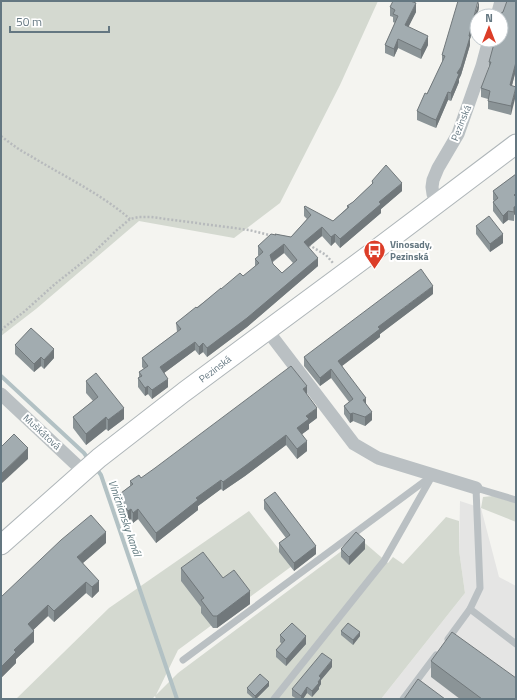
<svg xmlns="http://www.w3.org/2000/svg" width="517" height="700" font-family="'Titillium Web',sans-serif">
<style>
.built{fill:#e5e5e4}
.green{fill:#d4d9d0}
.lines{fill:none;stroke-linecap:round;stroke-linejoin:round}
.stream{stroke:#b2c1c4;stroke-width:4}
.secondary-casing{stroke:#afb6b9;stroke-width:21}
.path{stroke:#b7babc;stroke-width:2.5;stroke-dasharray:2 2;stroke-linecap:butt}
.service{stroke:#bac0c3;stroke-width:7}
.minor{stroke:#bac0c3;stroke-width:13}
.secondary{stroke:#fff;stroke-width:19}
.wall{fill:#8b9497;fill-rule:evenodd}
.shaded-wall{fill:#71787b}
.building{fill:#a2acb0;stroke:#71787b;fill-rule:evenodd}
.labels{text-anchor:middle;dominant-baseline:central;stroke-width:4;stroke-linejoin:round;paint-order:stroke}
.street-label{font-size:10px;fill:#647781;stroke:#fff}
.poi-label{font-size:10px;font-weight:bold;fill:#647781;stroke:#fff;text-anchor:start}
.water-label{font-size:11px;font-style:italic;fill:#60797e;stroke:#fff}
</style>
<rect width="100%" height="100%" fill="#f4f4f0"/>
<!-- built -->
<path class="built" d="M460 501 481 508 499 577 516 586V699H381L465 593 459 550Z"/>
<!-- green -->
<g class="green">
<path d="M1 1H378L340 85 280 203 234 238 139 221 36 309 1 336Z"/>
<path d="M493 496 516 503V522L481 508 483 497Z"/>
<path d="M249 511 292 566 178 650 156 695 178 673 359 538 388 563 393 557 403 564 446 517 459 521V550L465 593 381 699H156L155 696 152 699H16L109 608Z"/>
</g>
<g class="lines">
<!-- stream -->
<g class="stream">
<path d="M1 376 84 453 89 460"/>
<path d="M96 468 101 475 177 699"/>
</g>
<defs>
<path id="secondary" d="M1 545 99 458 184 392 373 252 516 144"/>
</defs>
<!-- secondary casing -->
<use href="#secondary" class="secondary-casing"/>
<!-- path -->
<g class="path">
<path d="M1 136C10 143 19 150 29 155 63 176 100 193 130 219"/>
<path d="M309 245 326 255 333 263"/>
<path d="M1 330 25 311 55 284 89 257 116 231 130 219 139 217H151L249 230 273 236"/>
</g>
<!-- service -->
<g class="service">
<path d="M470 609 516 644"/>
<path d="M448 639 470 609 480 588 476 488 516 500"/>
<path d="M183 660 433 475"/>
<path d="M274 699 384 561 431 478"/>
<path d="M403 699 436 655"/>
</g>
<!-- minor -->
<g class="minor">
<path d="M497 16 501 1"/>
<path d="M438 202 433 194 432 187 433 180 438 168 458 134 482 66 489 40"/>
<path d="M267 330 354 444 378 458 476 488"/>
<path d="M1 394 83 471"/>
</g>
<!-- secondary -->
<use href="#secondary" class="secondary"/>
</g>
<!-- wall -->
<g class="wall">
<path d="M516 1V70L512 85 511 115 488 109V99L481 97V88L489 67V62L501 40 499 15Z"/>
<path d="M390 7 416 12 408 27 428 45 421 59 398 48 394 57 385 53V45L395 23 393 22V17L390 16Z"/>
<path d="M479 8 470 39V45L461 75 459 79V82L451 101 448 100 436 128 431 126 417 120V111L427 94 442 63V55Z"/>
<path d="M516 174 514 221 508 220 503 224 493 211V202L494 201 493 200V191Z"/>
<path d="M372 181 402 191 381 209V213L340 248 335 242 331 246 322 236 309 247 318 266 247 327 207 357 203 352 199 355 195 350 164 373 168 387 152 399 148 394 145 396 138 387V378L139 377V372L144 369 142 367V358L177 332 176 323 221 289 243 276 255 267V259L259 256 258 255V246L275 235V234L291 237 307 219 304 216V207L333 221 347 208V206L353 202 372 184ZM284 253 293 263 282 273 273 264V262Z"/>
<path d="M476 226 503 243 490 252 476 234Z"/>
<path d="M433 294 380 334V337L342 366 366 404 372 420 365 426 353 421 350 423 344 414V406L349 402 331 378 320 386 304 366V357Z"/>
<path d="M15 345 54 358 44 369 41 366 34 372 15 354Z"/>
<path d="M86 381 124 419 108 431 106 429 86 445 73 428V417L93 401 86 393Z"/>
<path d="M317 418 309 424V429L302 434 307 451 297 459 286 445 245 476 223 491 221 489 198 506V510L156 543 138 519 133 523 131 519 128 521 117 506V496L130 486V481L141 478Z"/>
<path d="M264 500 316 554 294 571 279 552V543L286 538 264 509Z"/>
<path d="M106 543 83 563 99 591 92 598 86 593 54 622 48 616 33 630 34 642 16 659V663L1 678V597Z"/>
<path d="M341 549H365L349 565 341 557Z"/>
<path d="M181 568 223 578 250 604 217 628H213L201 613V607L181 581Z"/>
<path d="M341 631 360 636 353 645 341 635Z"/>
<path d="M280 635 306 644 286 666 276 657V650L282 644 280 642Z"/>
<path d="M431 661 516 699H460L431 677Z"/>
<path d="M332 667 321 680V684L319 687V689L312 697 307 693 303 699H297L292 696V689Z"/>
<path d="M269 686 256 699H254L247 693V688Z"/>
</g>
<!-- shaded-wall -->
<g class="shaded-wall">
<path d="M479 1V8L470 39V45L461 75 459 79V82L451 101V93L457 73Z"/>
<path d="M416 3V12L405 34V25Z"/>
<path d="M428 36V45L421 59V50Z"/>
<path d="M398 39V48L394 57V49Z"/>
<path d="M516 62V70L510 93V85Z"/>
<path d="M516 87V95L511 115V106Z"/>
<path d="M448 92V100L436 128V120Z"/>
<path d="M402 183V191L381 209V213L340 248V239L379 202Z"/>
<path d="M516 206V214L514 215V221V207Z"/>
<path d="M508 211V220L503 224V216Z"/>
<path d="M322 227V236L304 250V242Z"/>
<path d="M335 234V242L331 246V237Z"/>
<path d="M503 234V243L490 252V244Z"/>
<path d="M284 244V253L270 263V255Z"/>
<path d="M318 258V266L247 327 207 357V348Z"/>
<path d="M433 286V294L380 334V337L338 369V361L378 327Z"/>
<path d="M195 342V350L160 376V367Z"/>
<path d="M203 343V352L199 355V347Z"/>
<path d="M54 349V358L44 369V360Z"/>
<path d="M41 357V366L34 372V364Z"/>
<path d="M331 369V378L320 386V378Z"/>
<path d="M168 379V387L152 399V390Z"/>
<path d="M148 386V394L145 396V388Z"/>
<path d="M307 386V395L303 389Z"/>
<path d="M366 398V407L363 400Z"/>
<path d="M124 408V419L108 431V420Z"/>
<path d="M317 408V418L309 424V429L297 438V428L306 416Z"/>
<path d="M372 412V420L365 426V417Z"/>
<path d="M353 413V421L350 423V414Z"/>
<path d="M106 417V429L86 445V434Z"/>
<path d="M286 435V445L245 476 223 491V482Z"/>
<path d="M307 441V451L297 459V449Z"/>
<path d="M28 448V459L1 484V474Z"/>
<path d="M221 480V489L198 506V510L156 543V533L196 498Z"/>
<path d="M131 509V519L128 521V511Z"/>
<path d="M138 509V519L133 523V513Z"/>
<path d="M106 532V543L77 568V557Z"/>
<path d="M365 540V549L349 565V557Z"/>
<path d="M316 546V554L294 571V563Z"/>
<path d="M99 581V591L92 598V587Z"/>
<path d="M86 582V593L54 622V611Z"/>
<path d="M250 591V604L217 628V616Z"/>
<path d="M48 605V616L28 635V624Z"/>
<path d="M34 631V642L16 659V663L1 678V667L14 650Z"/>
<path d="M360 632V636L353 645V640Z"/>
<path d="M306 636V644L286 666V659Z"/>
<path d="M332 660V667L321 680V684L319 687V689L312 697V691L319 676Z"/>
<path d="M269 682V686L256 699H255V696Z"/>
<path d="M307 687V693L303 699H301V696Z"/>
</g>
<!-- building -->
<g class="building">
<path d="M393 1H410L416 3 405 25 428 36 421 50 398 39 394 49 385 45 398 16 393 14 395 10 390 7Z"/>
<path d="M458 1H478L469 36 470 37 461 67 457 73 459 74 451 93 448 92 436 120 431 118 417 111 425 93 427 94 445 56 442 55Z"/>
<path d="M507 1H516V62L510 85 516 87 511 106 488 101 490 91 481 88 491 62H489L495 40H501V16H497L503 12Z"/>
<path d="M386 165 402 183 379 202 381 204 340 239 335 234 331 237 322 227 304 242 318 258 247 318 207 348 203 343 199 347 195 342 160 367 168 379 152 390 148 386 145 388 138 378 142 376 139 372 148 366 142 358 181 329 176 323 196 307 197 308 221 288V289L240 273 243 276 259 263 255 259 263 252 258 246 271 234 276 235 275 234 291 237 311 215 304 207 305 206 333 221 349 207 347 206 353 202 373 183 372 181ZM284 244 297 260 282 273 273 264 270 255Z"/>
<path d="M516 174V193L514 195 516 197V206L514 207V212L508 211 503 216 493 202 498 198 493 191Z"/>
<path d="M489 216 503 234 490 244 476 226Z"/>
<path d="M421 269 433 286 378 327 380 329 338 361 366 398 363 400 372 412 365 417 353 413 350 414 344 406 353 399 331 369 320 378 304 357Z"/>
<path d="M31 328 54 349 44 360 41 357 34 364 15 345Z"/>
<path d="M291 366 307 386 303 389 317 408 306 416 309 419 297 428 307 441 297 449 286 435 245 466 223 482 221 480 196 498 198 500 156 533 138 509 133 513 131 509 128 511 117 496 133 484 130 481 139 475 141 478 155 468Z"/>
<path d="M96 373 124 408 108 420 106 417 86 434 73 417 98 397 86 381Z"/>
<path d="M14 434 28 448 1 474V446H2Z"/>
<path d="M275 492 316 546 294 563 279 543 290 535 264 500Z"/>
<path d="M91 515 106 532 77 557 99 581 92 587 86 582 54 611 48 605 28 624 34 631 14 650 16 652 1 667V597L61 540Z"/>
<path d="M356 532 365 540 349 557 341 549Z"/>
<path d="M203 552 223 578 234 570 250 591 217 616H213L201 600 204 598 181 568Z"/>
<path d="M292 623 306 636 286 659 276 650 285 640 280 635Z"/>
<path d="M348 623 360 632 353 640 341 631Z"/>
<path d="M452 632 516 678V699H482L431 661Z"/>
<path d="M322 653 332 660 319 676 321 678 318 682 319 683 312 691 307 687 301 696 292 689Z"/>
<path d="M260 674 269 682 255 696 247 688Z"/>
<path d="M418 679 445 699H404Z"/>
</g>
<!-- icons -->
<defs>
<symbol id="bus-pin" viewBox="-11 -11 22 30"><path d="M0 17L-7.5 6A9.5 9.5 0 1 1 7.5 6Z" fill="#dc3d28" stroke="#fff"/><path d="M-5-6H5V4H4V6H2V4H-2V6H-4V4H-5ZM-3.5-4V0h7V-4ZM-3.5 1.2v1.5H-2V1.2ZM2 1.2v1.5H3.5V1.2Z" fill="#fff"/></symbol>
</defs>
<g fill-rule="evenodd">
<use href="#bus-pin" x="362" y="238" width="25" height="34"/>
</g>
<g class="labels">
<!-- street labels -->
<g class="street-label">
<text transform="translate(461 123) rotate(-68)">Pezinská</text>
<text transform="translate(215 369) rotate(-37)">Pezinská</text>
<text transform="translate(42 432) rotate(43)">Muškátová</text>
</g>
<!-- poi labels -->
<g class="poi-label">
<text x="390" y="244">Vinosady,<tspan x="390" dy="12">Pezinská</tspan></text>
</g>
<!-- water labels -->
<g class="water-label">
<text transform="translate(125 518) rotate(71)">Viničniansky kanál</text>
</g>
</g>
<!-- border -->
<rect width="517" height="700" fill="none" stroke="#647781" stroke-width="4"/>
<!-- north arrow -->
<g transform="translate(489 28)"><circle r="19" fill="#ffffff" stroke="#c1c9cd"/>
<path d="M0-3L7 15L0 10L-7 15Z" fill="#dc3d28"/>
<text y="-6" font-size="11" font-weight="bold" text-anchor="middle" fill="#647781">N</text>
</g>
<!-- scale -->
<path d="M10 26v6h99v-6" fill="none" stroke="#647781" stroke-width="2"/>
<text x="16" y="26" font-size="12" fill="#647781" stroke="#ffffff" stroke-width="3" paint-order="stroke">50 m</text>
</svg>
